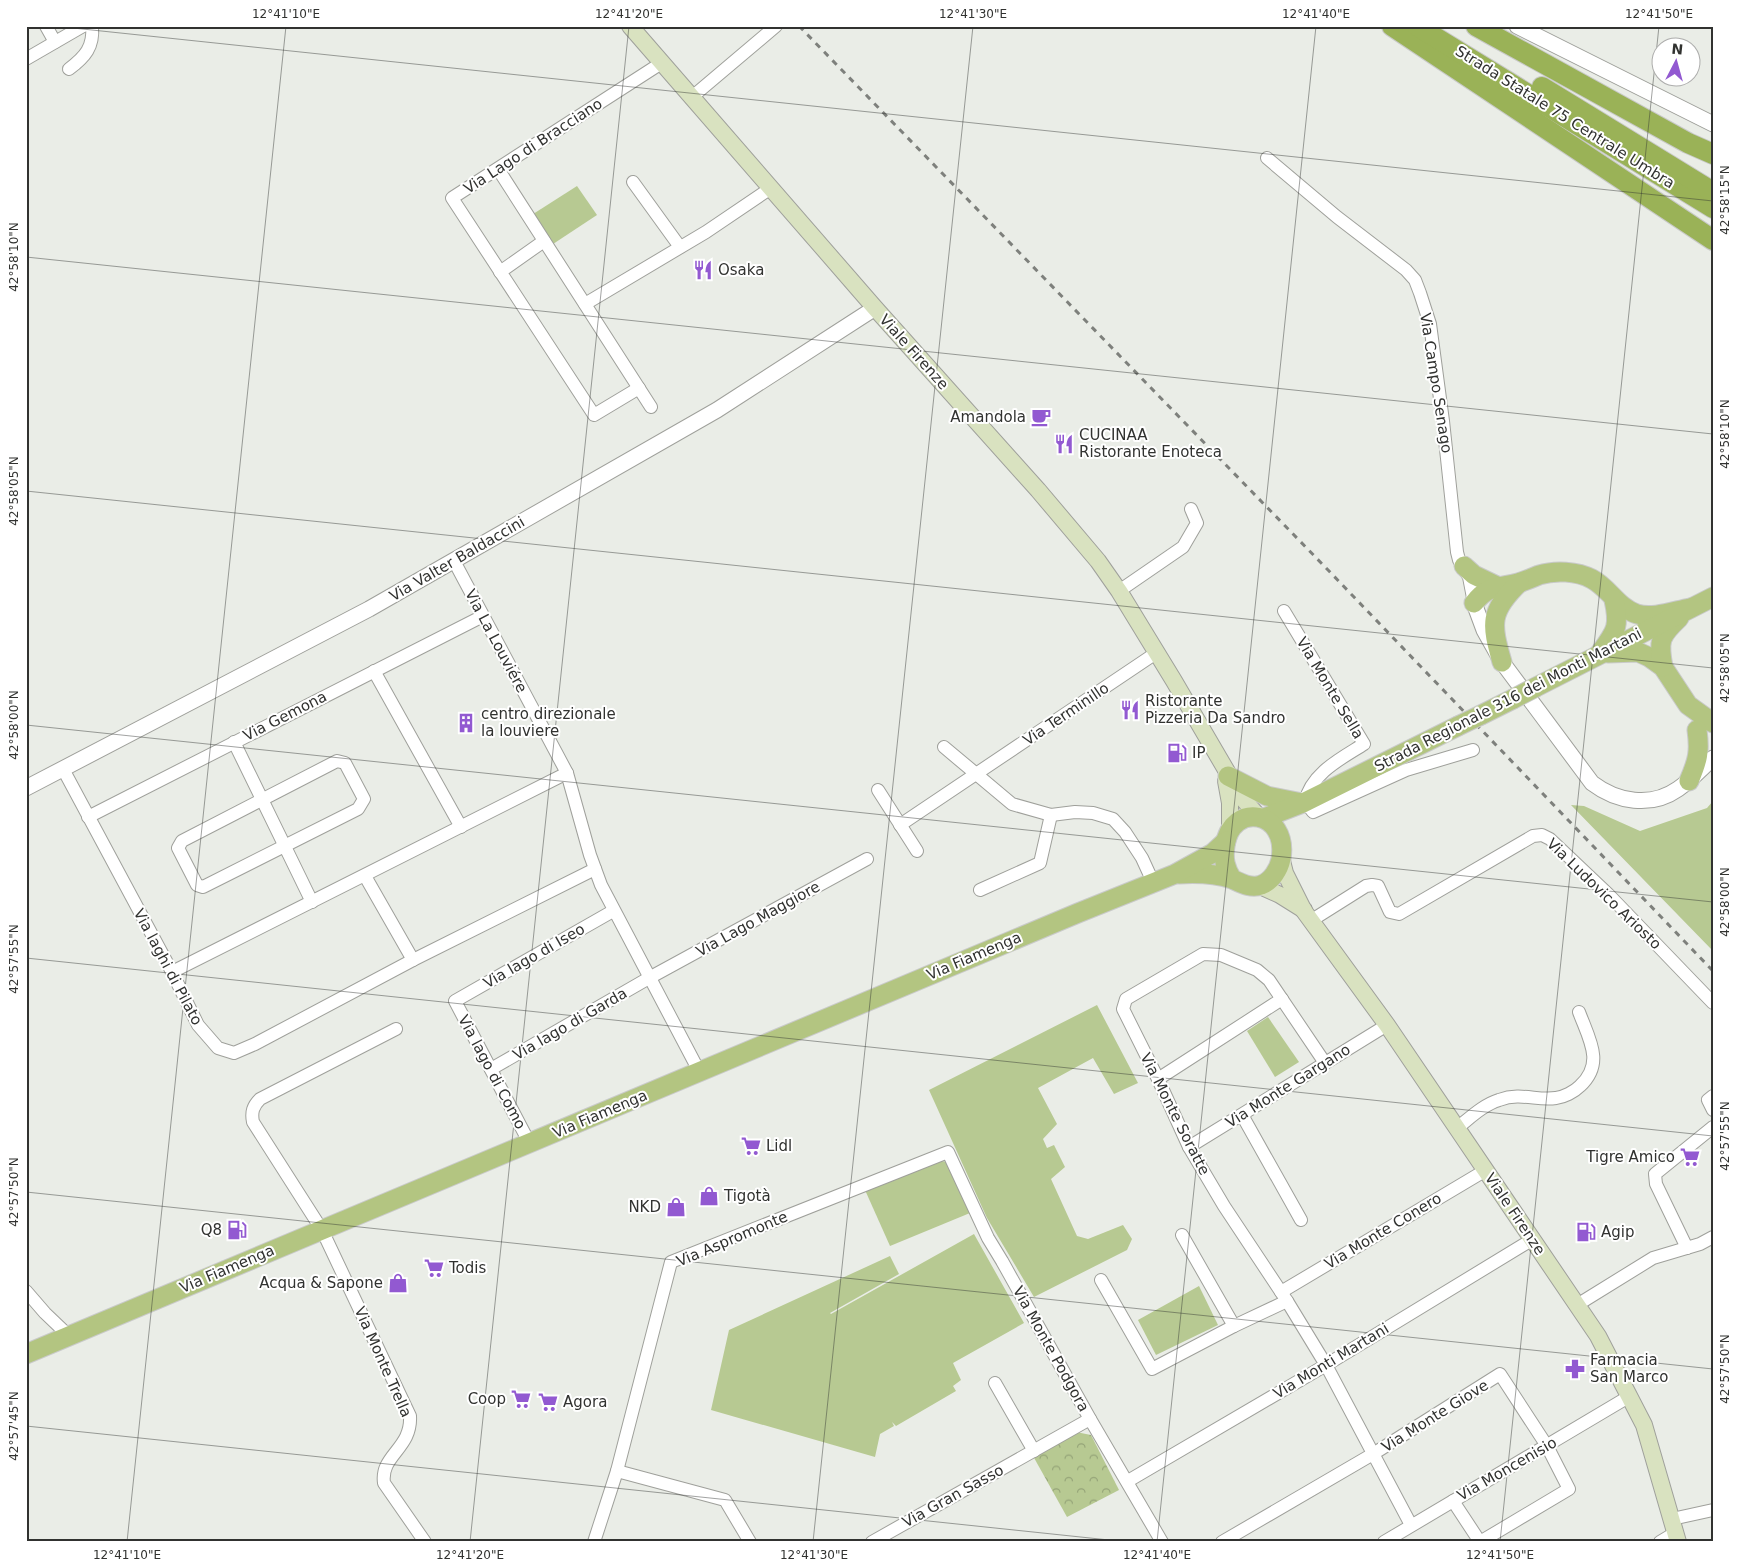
<svg xmlns="http://www.w3.org/2000/svg" width="1739" height="1568" font-family="'DejaVu Sans',sans-serif">
<style>
.green{fill:#b7c992}
.forest{fill:url(#forest-crowns)}
.lines{fill:none;stroke-linecap:round;stroke-linejoin:round}
.minor-casing{stroke:#9fa09b;stroke-width:14}
.tertiary-casing{stroke:#9fa09b;stroke-width:17}
.secondary-casing{stroke:#9fa09b;stroke-width:18}
.primary-casing{stroke:#c9cac9;stroke-width:21}
.trunk-casing{stroke:#c9cac9;stroke-width:22}
.minor{stroke:#fff;stroke-width:12}
.tertiary{stroke:#fff;stroke-width:15}
.secondary{stroke:#d9e2c0;stroke-width:16}
.primary{stroke:#b3c581;stroke-width:19}
.trunk{stroke:#9ab257;stroke-width:20}
.rail{stroke:#7e807c;stroke-width:3;stroke-dasharray:6 6;stroke-linecap:butt}
.primary-bridge-casing{stroke:#c9cac9;stroke-width:21;stroke-linecap:butt}
.primary-bridge{stroke:#b3c581;stroke-width:19}
.ticks{fill:none;stroke:#313230;stroke-width:1;stroke-opacity:0.45}
.labels{text-anchor:middle;dominant-baseline:central;stroke-width:4;stroke-linejoin:round;paint-order:stroke}
.street-label{font-size:15px;fill:#313230;stroke:#fff}
.poi-label{font-size:15px;fill:#313230;stroke:#fff;text-anchor:start}
.neatline{fill:none;stroke:#313230;stroke-width:2}
.ticks-label{font-size:12px;text-anchor:middle;fill:#313230}
</style>
<defs>
<pattern id="forest-crowns" width="20" height="18" patternUnits="userSpaceOnUse" patternTransform="scale(1.25)"><rect width="20" height="18" fill="#b7c992"/><path d="M2 6a3 3 0 1 1 6 0M12 15a3 3 0 1 1 6 0" fill="none" stroke="#95a478"/></pattern>
</defs>
<rect width="100%" height="100%" fill="#eaede7"/>
<!-- green -->
<g class="green">
<path d="M577 186 597 215 550 246 530 216Z"/>
<path d="M1713 801V951L1571 805 1584 806 1640 831 1707 808Z"/>
<path d="M1097 1005 1138 1083 1114 1094 1093 1058 1038 1088 1057 1124 1043 1139 1047 1148 1054 1145 1065 1167 1051 1179 1077 1236 1088 1239 1123 1225 1132 1239 1127 1250 1034 1297 987 1218 929 1090Z"/>
<path d="M1268 1017 1299 1062 1275 1077 1247 1031Z"/>
<path d="M936 1160 947 1162 970 1213 890 1246 865 1190Z"/>
<path d="M974 1234 1024 1323 953 1363 961 1380 953 1386 956 1391 896 1426 892 1422 894 1426 880 1434 875 1457 711 1410 729 1330 890 1256 899 1274 830 1313 831 1314Z"/>
<path d="M1199 1286 1218 1325 1156 1355 1138 1320Z"/>
</g>
<!-- forest -->
<path class="forest" d="M1076 1432 1091 1435 1119 1490 1067 1517 1033 1456Z"/>
<g class="lines">
<defs>
<g id="minor">
<path d="M46 26 55 42"/>
<path d="M26 59 83 26"/>
<path d="M69 69C85 57 94 47 92 26"/>
<path d="M692 97 776 26"/>
<path d="M1267 158 1337 217 1406 270 1415 280 1420 293 1430 324 1443 421 1457 552 1459 560 1469 577 1474 603"/>
<path d="M498 169 651 407"/>
<path d="M633 182 680 247"/>
<path d="M500 272 544 241"/>
<path d="M585 304 706 232 771 188"/>
<path d="M639 388 594 415 452 198 663 62"/>
<path d="M454 561 567 773 590 855 601 885 699 1071"/>
<path d="M1119 591 1183 547 1197 523 1191 509"/>
<path d="M1284 611 1364 744C1342 758 1311 773 1305 802L1313 812 1406 770 1473 750"/>
<path d="M374 671 461 827"/>
<path d="M234 742 312 902"/>
<path d="M944 747 1012 804 1051 815 1075 812 1093 813 1113 819 1125 832 1142 858 1153 882"/>
<path d="M337 761 345 763 364 799 358 809 203 887 197 885 178 848 182 841Z"/>
<path d="M63 769 172 972 198 1025 218 1048 234 1053 255 1044 413 960 595 869"/>
<path d="M878 790 917 851"/>
<path d="M88 817 483 616"/>
<path d="M900 825 1156 653"/>
<path d="M365 876 413 960"/>
<path d="M980 890 1040 863 1051 815"/>
<path d="M1312 920 1366 886 1372 885 1378 886 1390 912 1399 914 1533 836 1542 835 1550 839 1608 894 1713 1003"/>
<path d="M172 972 567 773"/>
<path d="M396 1029 260 1099C253 1106 251 1112 253 1122L322 1230 410 1416C412 1449 380 1455 384 1483L425 1542"/>
<path d="M1325 1063 1269 980 1257 970 1221 955 1203 954 1126 999 1123 1009 1158 1079 1189 1147 1224 1206 1287 1301 1326 1365 1411 1525"/>
<path d="M491 1069 649 978 867 859"/>
<path d="M1158 1079 1282 999"/>
<path d="M1713 1096 1708 1100 1713 1110"/>
<path d="M1242 1115 1301 1220"/>
<path d="M1457 1128C1470 1118 1483 1105 1499 1100 1521 1092 1537 1101 1556 1098 1564 1097 1574 1092 1580 1086 1605 1063 1589 1039 1579 1012"/>
<path d="M530 1144 455 1001 613 911"/>
<path d="M1189 1147 1387 1025"/>
<path d="M1182 1235 1234 1326"/>
<path d="M1687 1248 1656 1184 1655 1174 1713 1127"/>
<path d="M1101 1280 1152 1369 1234 1326 1287 1301"/>
<path d="M26 1291 45 1313 68 1335"/>
<path d="M1281 1292 1486 1170"/>
<path d="M1577 1305 1653 1258 1700 1244 1713 1237"/>
<path d="M995 1383 1034 1451"/>
<path d="M617 1471 725 1500 750 1542"/>
<path d="M1128 1481 1326 1365 1533 1239"/>
<path d="M1453 1501 1480 1542"/>
<path d="M1672 1519 1713 1510"/>
<path d="M594 1542 617 1471 671 1262 948 1152 988 1238 1002 1261 1090 1419 1162 1542"/>
<path d="M872 1542 1090 1419"/>
<path d="M1222 1542 1373 1454 1500 1374 1547 1446 1569 1489 1480 1542"/>
<path d="M1384 1542 1630 1396"/>
<path d="M1660 1542 1675 1533"/>
</g>
<g id="tertiary">
<path d="M1517 26 1713 124"/>
<path d="M1474 603 1484 630 1502 662 1592 783C1617 802 1651 808 1678 789 1691 780 1702 768 1713 758"/>
<path d="M26 788 369 609 717 410 875 308"/>
</g>
<g id="secondary">
<path d="M630 26 875 308 1038 490 1098 561 1119 591 1174 681 1243 799 1259 817"/>
<path d="M1226 781 1230 803V830"/>
<path d="M1281 857 1285 873 1304 911 1387 1025 1598 1336 1644 1425 1678 1542"/>
<path d="M1260 886 1280 895 1304 910"/>
</g>
<g id="primary">
<path d="M1464 566 1474 575 1499 587"/>
<path d="M1474 603C1488 585 1498 588 1518 583 1525 581 1532 578 1539 575 1555 570 1577 571 1592 579 1609 588 1618 608 1637 614 1652 619 1674 611 1690 608"/>
<path d="M1600 653C1616 631 1620 627 1614 600"/>
<path d="M1608 653 1638 652 1649 657 1663 667 1688 705 1713 723"/>
<path d="M1502 662C1491 624 1489 612 1519 583"/>
<path d="M1663 667C1658 640 1660 636 1679 618"/>
<path d="M1536 687 1713 597"/>
<path d="M1481 715 1513 699"/>
<path d="M1228 776 1267 796 1302 803"/>
<path d="M1689 781C1698 760 1700 752 1697 730"/>
<path d="M1264 818 1303 803 1458 726"/>
<path d="M1179 874C1197 873 1214 873 1232 879 1241 883 1251 889 1261 885 1272 881 1279 869 1281 859 1289 810 1231 801 1225 846 1223 859 1225 868 1232 879"/>
<path d="M26 1354 1078 913 1175 874 1213 853 1226 841"/>
</g>
<g id="trunk">
<path d="M1392 26 1713 240"/>
<path d="M1417 26 1713 208"/>
<path d="M1476 26 1688 143 1713 154"/>
<path d="M1542 87 1713 192"/>
</g>
</defs>
<!-- minor casing -->
<use href="#minor" class="minor-casing"/>
<!-- tertiary casing -->
<use href="#tertiary" class="tertiary-casing"/>
<!-- secondary casing -->
<use href="#secondary" class="secondary-casing"/>
<!-- primary casing -->
<use href="#primary" class="primary-casing"/>
<!-- trunk casing -->
<use href="#trunk" class="trunk-casing"/>
<!-- minor -->
<use href="#minor" class="minor"/>
<!-- tertiary -->
<use href="#tertiary" class="tertiary"/>
<!-- secondary -->
<use href="#secondary" class="secondary"/>
<!-- primary -->
<use href="#primary" class="primary"/>
<!-- trunk -->
<use href="#trunk" class="trunk"/>
<!-- rail -->
<path class="rail" d="M799 26 1329 571 1713 971"/>
<defs>
<g id="primary-bridge">
<path d="M1513 699 1536 687"/>
<path d="M1458 726 1481 715"/>
</g>
</defs>
<!-- primary-bridge casing -->
<use href="#primary-bridge" class="primary-bridge-casing"/>
<!-- primary-bridge -->
<use href="#primary-bridge" class="primary-bridge"/>
</g>
<!-- ticks -->
<path class="ticks" d="M54 26 1713 201M26 257 1713 434M26 491 1713 668M26 725 1713 902M26 958 1713 1136M26 1192 1713 1369M26 1426 1128 1542M127 1542 286 26M470 1542 629 26M813 1542 973 26M1157 1542 1316 26M1500 1542 1659 26"/>
<!-- icons -->
<defs>
<symbol id="restaurant-bare" viewBox="-9 -9 18 18"><path d="M-5-6h1v4h1v-4h1v4h1v-4h1v5L-1.5 .5V6h-2V.5L-5-1ZM5-6V6H3V1.5H1.5Q1.5-4 5-6Z" fill="#9259d1" stroke="#fff" stroke-width="2.5" paint-order="stroke"/></symbol>
<symbol id="cafe-bare" viewBox="-9 -9 18 18"><path d="M-5.5-4.5H6V0H3Q3 3.5 0 3.5H-2.5Q-5.5 3.5-5.5 0ZM3-3.2v2h1.7v-2ZM-6 4.5H4V6H-6Z" fill="#9259d1" stroke="#fff" stroke-width="2.5" paint-order="stroke"/></symbol>
<symbol id="building-bare" viewBox="-9 -9 18 18"><path d="M-4-6H4V6H1V3H-1V6H-4ZM-2.5-4.3h1.7v1.8h-1.7ZM.8-4.3h1.7v1.8H.8ZM-2.5-1h1.7V.8h-1.7ZM.8-1h1.7V.8H.8Z" fill="#9259d1" stroke="#fff" stroke-width="2.5" paint-order="stroke"/></symbol>
<symbol id="fuel-bare" viewBox="-9 -9 18 18"><path d="M-5.5-6h7V0h2V4h1.3V-2.5L3-4.5l.8-.8L6-3V5H2.5V1h-1V6h-7ZM-4.2-4.7v3.2H.2V-4.7Z" fill="#9259d1" stroke="#fff" stroke-width="2.5" paint-order="stroke"/></symbol>
<symbol id="supermarket-bare" viewBox="-9 -9 18 18"><path d="M-6-5.5h2.5l.6 2H6L4.5 2H-2.5L-4.4-4H-6ZM-1.5 3.2a1.3 1.3 0 1 0 .1 0ZM3 3.2a1.3 1.3 0 1 0 .1 0Z" fill="#9259d1" stroke="#fff" stroke-width="2.5" paint-order="stroke"/></symbol>
<symbol id="shop-bare" viewBox="-9 -9 18 18"><path d="M-5-2.5h2.3a2.7 3.5 0 0 1 5.4 0H5L5.5 6h-11ZM-1.5-2.5h3a1.5 2.3 0 0 0-3 0Z" fill="#9259d1" stroke="#fff" stroke-width="2.5" paint-order="stroke"/></symbol>
<symbol id="pharmacy-bare" viewBox="-9 -9 18 18"><path d="M-2-6h4v4h4v4h-4v4h-4v-4h-4v-4h4Z" fill="#9259d1" stroke="#fff" stroke-width="2.5" paint-order="stroke"/></symbol>
</defs>
<g fill-rule="evenodd">
<use href="#restaurant-bare" x="689" y="256" width="28" height="28"/>
<use href="#cafe-bare" x="1027" y="403" width="28" height="28"/>
<use href="#restaurant-bare" x="1050" y="430" width="28" height="28"/>
<use href="#restaurant-bare" x="1116" y="696" width="28" height="28"/>
<use href="#building-bare" x="452" y="709" width="28" height="28"/>
<use href="#fuel-bare" x="1163" y="739" width="28" height="28"/>
<use href="#supermarket-bare" x="737" y="1132" width="28" height="28"/>
<use href="#supermarket-bare" x="1676" y="1143" width="28" height="28"/>
<use href="#shop-bare" x="695" y="1182" width="28" height="28"/>
<use href="#shop-bare" x="662" y="1193" width="28" height="28"/>
<use href="#fuel-bare" x="223" y="1216" width="28" height="28"/>
<use href="#fuel-bare" x="1572" y="1218" width="28" height="28"/>
<use href="#supermarket-bare" x="420" y="1254" width="28" height="28"/>
<use href="#shop-bare" x="384" y="1269" width="28" height="28"/>
<use href="#pharmacy-bare" x="1561" y="1355" width="28" height="28"/>
<use href="#supermarket-bare" x="507" y="1385" width="28" height="28"/>
<use href="#supermarket-bare" x="534" y="1388" width="28" height="28"/>
</g>
<g class="labels">
<!-- street labels -->
<g class="street-label">
<text transform="translate(1565 117) rotate(32)">Strada Statale 75 Centrale Umbra</text>
<text transform="translate(533 146) rotate(-33)">Via Lago di Bracciano</text>
<text transform="translate(914 352) rotate(48)">Viale Firenze</text>
<text transform="translate(1436 383) rotate(81)">Via Campo Senago</text>
<text transform="translate(457 559) rotate(-30)">Via Valter Baldaccini</text>
<text transform="translate(496 641) rotate(62)">Via La Louviére</text>
<text transform="translate(1330 688) rotate(59)">Via Monte Sella</text>
<text transform="translate(1508 700) rotate(-27)">Strada Regionale 316 dei Monti Martani</text>
<text transform="translate(1066 714) rotate(-34)">Via Terminillo</text>
<text transform="translate(285 716) rotate(-27)">Via Gemona</text>
<text transform="translate(1604 894) rotate(44)">Via Ludovico Ariosto</text>
<text transform="translate(758 919) rotate(-29)">Via Lago Maggiore</text>
<text transform="translate(534 956) rotate(-30)">Via lago di Iseo</text>
<text transform="translate(974 956) rotate(-23)">Via Fiamenga</text>
<text transform="translate(168 967) rotate(62)">Via laghi di Pilato</text>
<text transform="translate(570 1024) rotate(-30)">Via lago di Garda</text>
<text transform="translate(492 1072) rotate(62)">Via lago di Como</text>
<text transform="translate(1288 1086) rotate(-32)">Via Monte Gargano</text>
<text transform="translate(600 1114) rotate(-23)">Via Fiamenga</text>
<text transform="translate(1175 1114) rotate(63)">Via Monte Soratte</text>
<text transform="translate(1515 1214) rotate(56)">Viale Firenze</text>
<text transform="translate(1383 1231) rotate(-31)">Via Monte Conero</text>
<text transform="translate(732 1239) rotate(-23)">Via Aspromonte</text>
<text transform="translate(227 1269) rotate(-23)">Via Fiamenga</text>
<text transform="translate(1051 1349) rotate(61)">Via Monte Podgora</text>
<text transform="translate(1331 1361) rotate(-31)">Via Monti Martani</text>
<text transform="translate(383 1362) rotate(66)">Via Monte Trella</text>
<text transform="translate(1435 1416) rotate(-32)">Via Monte Giove</text>
<text transform="translate(1507 1469) rotate(-30)">Via Moncenisio</text>
<text transform="translate(953 1496) rotate(-29)">Via Gran Sasso</text>
</g>
<!-- poi labels -->
<g class="poi-label">
<text x="718" y="270">Osaka</text>
<text x="1026" y="417" text-anchor="end">Amandola</text>
<text x="1079" y="435">CUCINAA<tspan x="1079" dy="17">Ristorante Enoteca</tspan></text>
<text x="1145" y="701">Ristorante<tspan x="1145" dy="17">Pizzeria Da Sandro</tspan></text>
<text x="481" y="714">centro direzionale<tspan x="481" dy="17">la louviere</tspan></text>
<text x="1192" y="753">IP</text>
<text x="766" y="1146">Lidl</text>
<text x="1675" y="1157" text-anchor="end">Tigre Amico</text>
<text x="724" y="1196">Tigotà</text>
<text x="661" y="1207" text-anchor="end">NKD</text>
<text x="222" y="1230" text-anchor="end">Q8</text>
<text x="1601" y="1232">Agip</text>
<text x="449" y="1268">Todis</text>
<text x="383" y="1283" text-anchor="end">Acqua &amp; Sapone</text>
<text x="1590" y="1360">Farmacia<tspan x="1590" dy="17">San Marco</tspan></text>
<text x="506" y="1399" text-anchor="end">Coop</text>
<text x="563" y="1402">Agora</text>
</g>
</g>
<!-- border -->
<rect width="1739" height="1568" fill="none" stroke="#ffffff" stroke-width="55"/>
<!-- north arrow -->
<g transform="translate(1676 62) rotate(6)"><circle r="24" fill="#ffffff" stroke="#adadac"/>
<path d="M0-4L9 19L0 12L-9 19Z" fill="#9259d1"/>
<text y="-8" font-size="14" font-weight="bold" text-anchor="middle" fill="#313230">N</text>
</g>
<rect x="28" y="28" width="1684" height="1512" class="neatline"/>
<g class="ticks-label">
<text x="286" y="18">12°41'10"E</text>
<text x="629" y="18">12°41'20"E</text>
<text x="973" y="18">12°41'30"E</text>
<text x="1316" y="18">12°41'40"E</text>
<text x="1659" y="18">12°41'50"E</text>
<text transform="translate(1725 200) rotate(-90)" y="4">42°58'15"N</text>
<text transform="translate(14 257) rotate(-90)" y="4">42°58'10"N</text>
<text transform="translate(1725 434) rotate(-90)" y="4">42°58'10"N</text>
<text transform="translate(14 491) rotate(-90)" y="4">42°58'05"N</text>
<text transform="translate(1725 668) rotate(-90)" y="4">42°58'05"N</text>
<text transform="translate(14 725) rotate(-90)" y="4">42°58'00"N</text>
<text transform="translate(1725 902) rotate(-90)" y="4">42°58'00"N</text>
<text transform="translate(14 959) rotate(-90)" y="4">42°57'55"N</text>
<text transform="translate(1725 1136) rotate(-90)" y="4">42°57'55"N</text>
<text transform="translate(14 1192) rotate(-90)" y="4">42°57'50"N</text>
<text transform="translate(1725 1369) rotate(-90)" y="4">42°57'50"N</text>
<text transform="translate(14 1426) rotate(-90)" y="4">42°57'45"N</text>
<text x="127" y="1559">12°41'10"E</text>
<text x="470" y="1559">12°41'20"E</text>
<text x="814" y="1559">12°41'30"E</text>
<text x="1157" y="1559">12°41'40"E</text>
<text x="1500" y="1559">12°41'50"E</text>
</g>
</svg>
